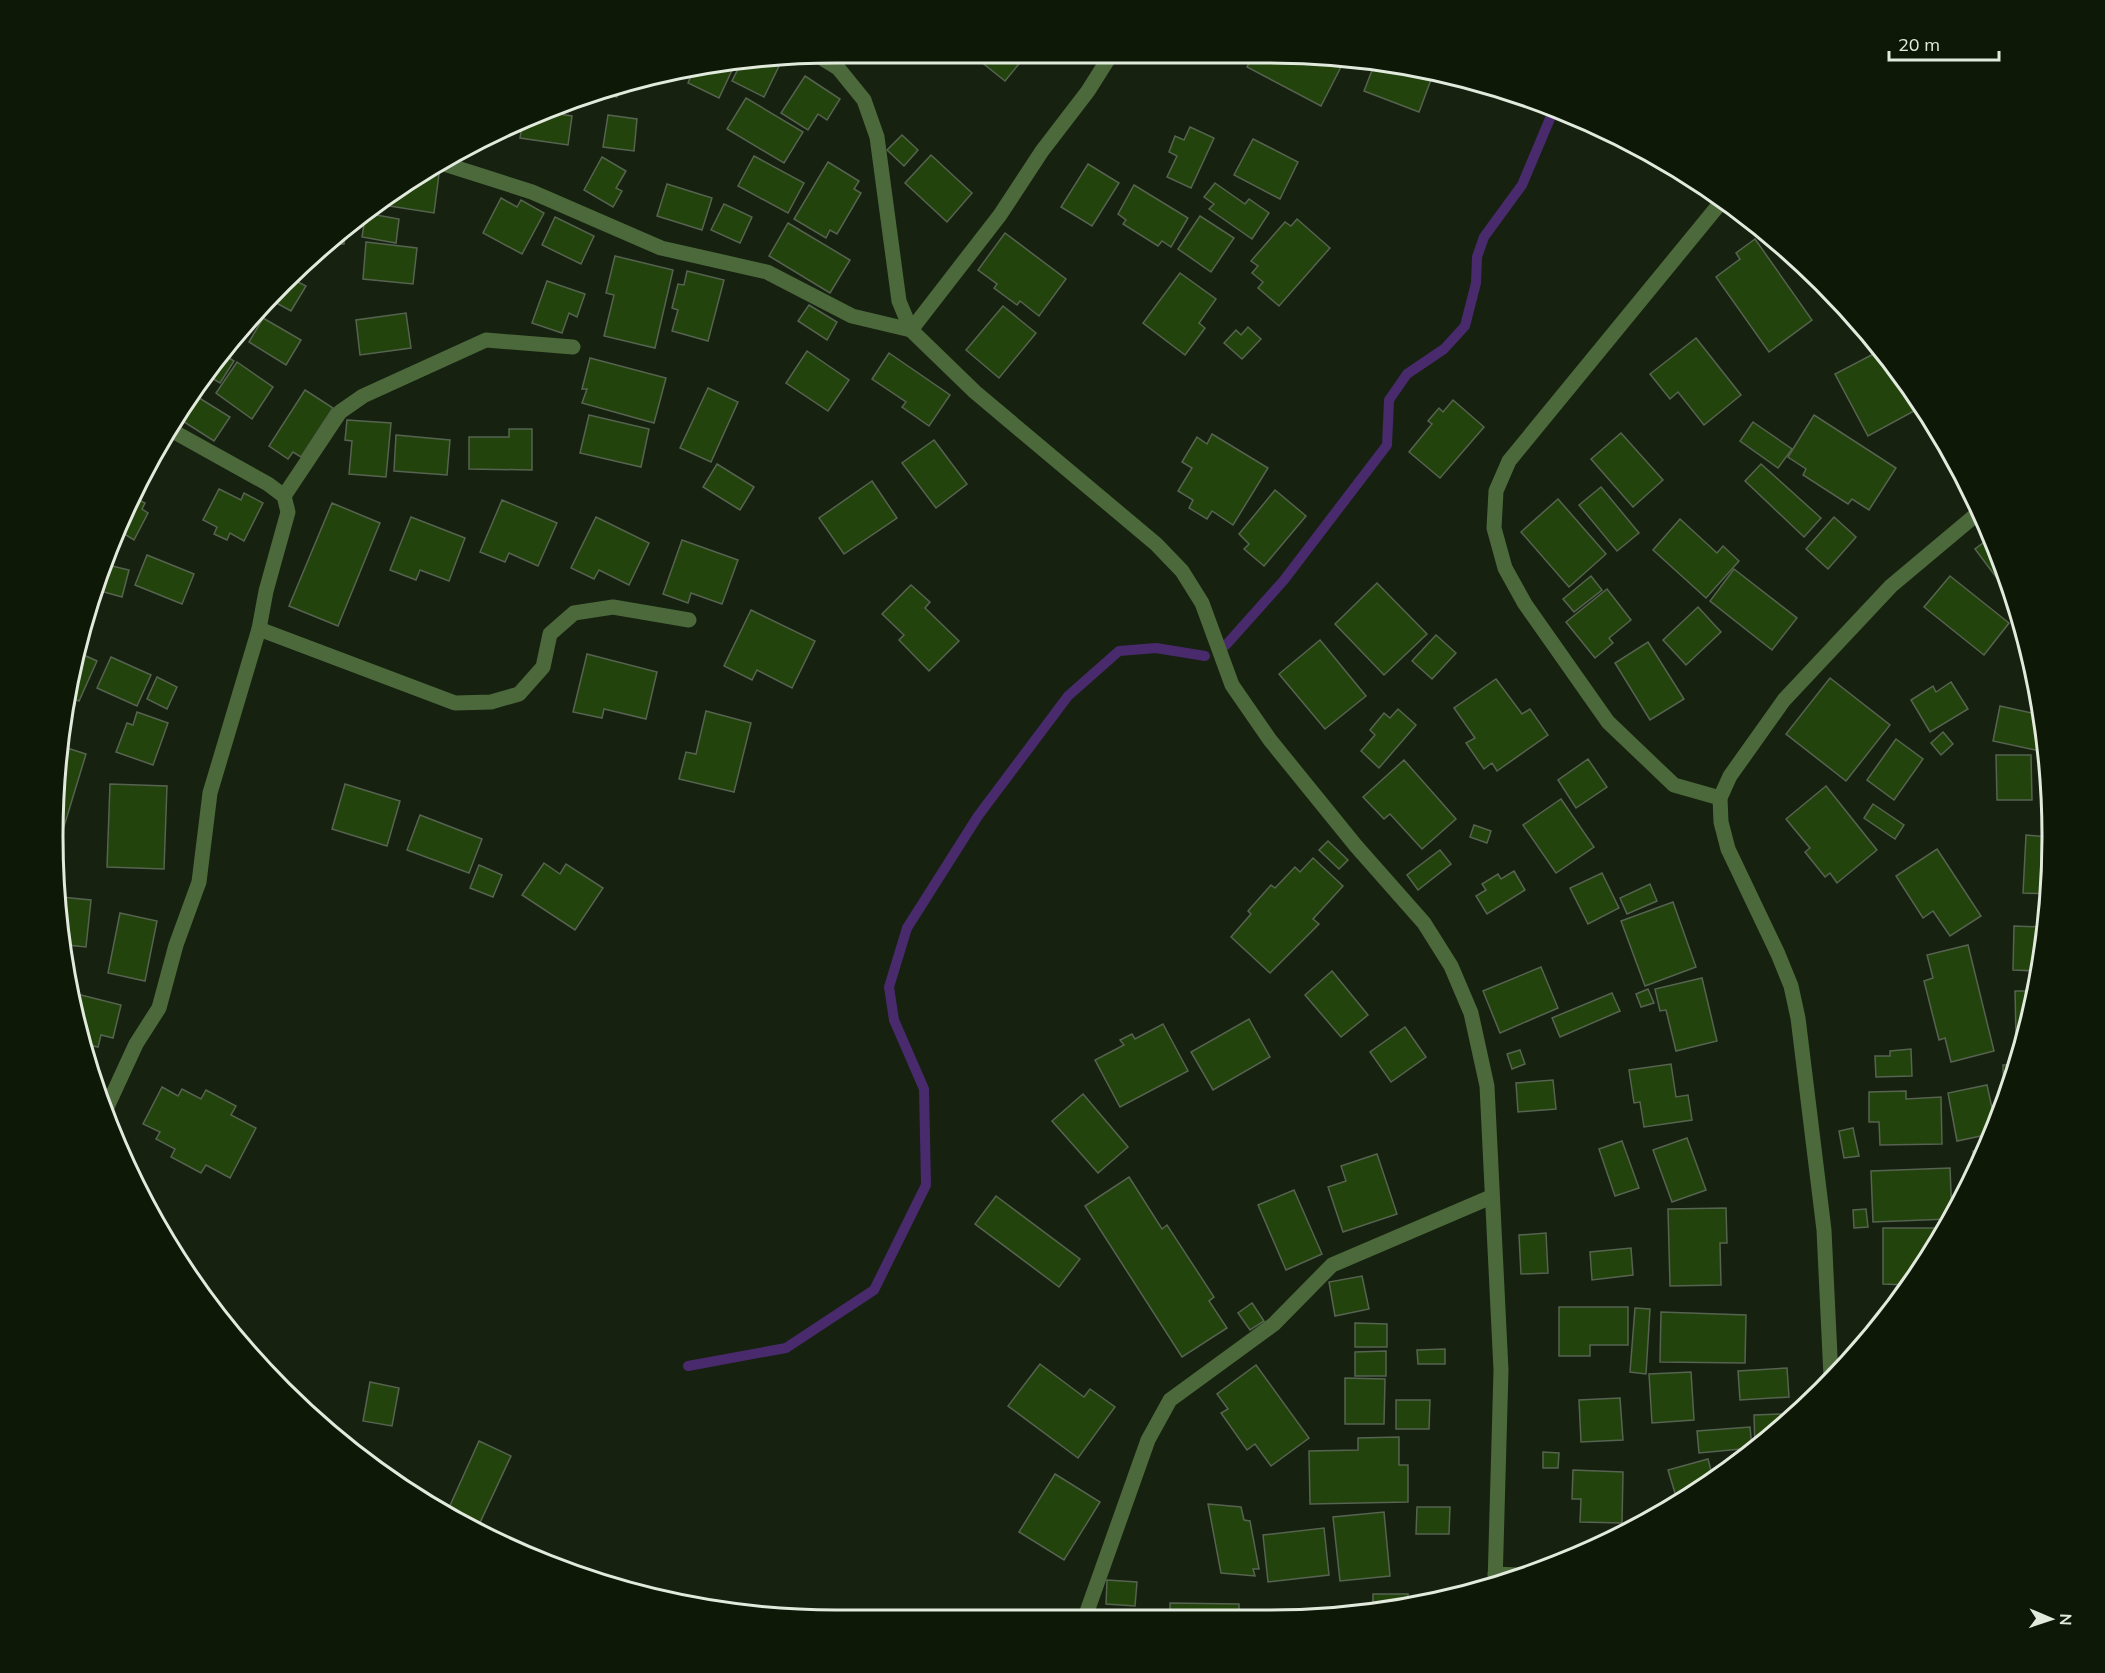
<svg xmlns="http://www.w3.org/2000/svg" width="2105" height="1673" font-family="Mulish,sans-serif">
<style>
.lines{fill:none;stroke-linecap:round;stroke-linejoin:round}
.stream{stroke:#492a6c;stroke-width:10}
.building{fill:#23430c;stroke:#566350;stroke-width:1.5}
.minor{stroke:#4c693b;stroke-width:15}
.rim{fill:none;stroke:#e2eade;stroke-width:3}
</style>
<rect width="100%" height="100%" fill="#162110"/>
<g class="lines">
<!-- stream -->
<g class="stream">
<path d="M1226 645 1284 580 1387 445 1389 400 1407 374 1444 349 1465 326 1476 283 1477 257 1484 237 1522 185 1554 109"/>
<path d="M688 1366 786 1348 874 1290 926 1185 924 1089 894 1020 889 987 907 928 978 816 1068 696 1119 651 1156 648 1205 656"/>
</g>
</g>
<!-- building -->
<g class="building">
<path d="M970 53H1028L1005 81Z"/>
<path d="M1254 54H1319L1329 56 1342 65 1321 106 1247 67Z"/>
<path d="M782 60 764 97 732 81 740 65Z"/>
<path d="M1374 65 1432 77 1419 112 1364 91Z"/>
<path d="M734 66 719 98 688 83 693 71Z"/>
<path d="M805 76 840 99 827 120 818 114 808 130 781 113Z"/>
<path d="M621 85 617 97 601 93Z"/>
<path d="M746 98 803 132 784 163 727 129Z"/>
<path d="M552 113 572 116 568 145 520 138 522 125Z"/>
<path d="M608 115 637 119 634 151 603 147Z"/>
<path d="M1190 127 1214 138 1191 188 1167 177 1177 156 1169 152 1175 136 1184 140Z"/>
<path d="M902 135 918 150 904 166 887 150Z"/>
<path d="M1253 139 1298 162 1280 199 1234 175Z"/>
<path d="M931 155 972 193 947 222 905 183Z"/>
<path d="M754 156 804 183 788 213 738 186Z"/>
<path d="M602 157 626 171 616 188 622 191 613 207 584 190Z"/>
<path d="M828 162 859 181 854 189 861 193 837 234 830 230 826 238 794 219Z"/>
<path d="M1088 164 1119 183 1092 226 1061 207Z"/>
<path d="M426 172 439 174 434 213 383 205Z"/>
<path d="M1215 183 1245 204 1249 199 1269 213 1252 239 1209 209 1214 204 1204 197Z"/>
<path d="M667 184 712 198 702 230 657 216Z"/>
<path d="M1134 185 1188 218 1171 247 1162 241 1158 246 1123 224 1126 220 1118 214Z"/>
<path d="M501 198 517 207 521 200 544 213 522 254 483 233Z"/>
<path d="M724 204 752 217 740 243 711 230Z"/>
<path d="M371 214 399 219 396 243 362 237 365 218Z"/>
<path d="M1200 216 1234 238 1211 272 1178 249Z"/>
<path d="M555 217 594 236 581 264 542 245Z"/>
<path d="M1297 219 1330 248 1279 306 1258 288 1263 282 1252 273 1258 266 1251 261 1285 222 1291 226Z"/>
<path d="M788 223 850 260 830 293 769 256Z"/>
<path d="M1005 233 1066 279 1039 316 1020 301 1017 305 994 288 997 284 978 270Z"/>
<path d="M345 234 344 244H332Z"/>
<path d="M1755 239 1812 320 1769 352 1716 277 1740 259 1736 253Z"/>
<path d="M366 242 417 248 413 284 363 279Z"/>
<path d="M615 256 673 270 655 348 604 336 614 295 606 293Z"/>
<path d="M687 271 724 280 708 341 672 331 678 310 672 308 678 284 684 285Z"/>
<path d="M294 273 298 276 296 281 306 286 291 311 269 299 282 282Z"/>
<path d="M1180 273 1216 299 1199 323 1205 328 1185 355 1143 323Z"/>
<path d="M547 281 585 294 577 317 569 313 562 333 532 323Z"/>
<path d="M809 305 837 322 827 340 798 321Z"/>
<path d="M1003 306 1036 333 999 378 966 350Z"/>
<path d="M406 313 411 348 360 355 356 320Z"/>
<path d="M263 318 301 340 286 365 249 342Z"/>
<path d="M1248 327 1261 339 1242 359 1224 343 1236 330 1241 335Z"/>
<path d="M1696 338 1741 395 1704 425 1678 392 1670 399 1650 374Z"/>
<path d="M1881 350 1914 411 1868 436 1835 374Z"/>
<path d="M807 351 849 380 828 411 786 383Z"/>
<path d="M889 353 950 395 929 426 902 407 906 402 872 379Z"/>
<path d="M226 356 234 361 220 383 210 377Z"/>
<path d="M590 358 666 378 654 423 582 403 587 389H582Z"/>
<path d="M237 362 273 387 252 419 216 393Z"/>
<path d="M708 388 738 402 711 462 680 448Z"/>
<path d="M305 390 333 408 301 457 293 452 288 459 269 446Z"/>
<path d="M196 396 230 417 214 441 181 420Z"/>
<path d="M1453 400 1484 427 1440 478 1409 452 1432 424 1428 421 1439 408 1443 412Z"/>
<path d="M589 415 649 429 641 467 580 453Z"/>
<path d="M1814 415 1896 468 1869 510 1852 499 1848 504 1803 475 1806 469 1788 457Z"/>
<path d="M347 420 391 423 386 477 349 474 352 441 345 440Z"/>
<path d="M1753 422 1792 449 1778 468 1740 441Z"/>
<path d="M509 429H532V470L469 469V437H509Z"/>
<path d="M1621 433 1663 480 1633 507 1591 459Z"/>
<path d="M1212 434 1268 468 1233 525 1212 511 1207 519 1189 508 1193 500 1178 491 1192 468 1182 462 1197 437 1207 444Z"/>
<path d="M396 435 450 440 447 475 394 471Z"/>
<path d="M934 440 967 484 936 508 902 463Z"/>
<path d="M717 464 754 487 740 510 703 487Z"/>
<path d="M1761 464 1821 518 1804 537 1745 481Z"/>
<path d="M872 481 897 518 844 554 819 518Z"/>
<path d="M1601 487 1639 533 1617 551 1579 505Z"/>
<path d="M219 489 241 500 244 493 263 503 244 541 230 533 227 540 214 534 217 527 203 520Z"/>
<path d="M1275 490 1306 516 1264 566 1244 549 1249 544 1239 534Z"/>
<path d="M135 498 145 503 142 509 148 513 134 540 121 532Z"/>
<path d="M1558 499 1606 554 1569 587 1521 532Z"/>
<path d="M502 500 557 523 538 566 509 553 505 562 480 552Z"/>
<path d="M332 503 380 523 338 626 289 606Z"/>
<path d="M411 517 465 538 449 581 420 570 416 580 390 570Z"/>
<path d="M596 517 649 543 629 585 599 570 594 579 571 568Z"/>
<path d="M1834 517 1856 537 1828 569 1806 549Z"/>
<path d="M1680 519 1717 553 1723 546 1739 561 1706 598 1653 550Z"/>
<path d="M1990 538 2009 580 2002 585 1975 549Z"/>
<path d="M682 540 738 560 722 604 691 593 688 603 663 594Z"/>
<path d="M147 555 194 574 182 604 135 585Z"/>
<path d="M108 565 129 570 122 597 97 590Z"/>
<path d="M1734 569 1797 618 1772 650 1710 601Z"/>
<path d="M1591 576 1602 590 1574 612 1563 599Z"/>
<path d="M1950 576 2009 623 1984 655 1924 607Z"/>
<path d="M1377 583 1427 634 1384 675 1335 624Z"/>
<path d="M911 585 930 602 925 608 959 641 929 671 899 640 904 635 882 614Z"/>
<path d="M1607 589 1631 620 1609 638 1613 643 1595 658 1566 622Z"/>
<path d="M1698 607 1721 632 1686 665 1663 640Z"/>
<path d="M751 610 815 641 792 688 757 670 752 680 724 666Z"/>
<path d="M1436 635 1456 653 1432 679 1412 661Z"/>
<path d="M1320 640 1366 696 1325 729 1279 674Z"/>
<path d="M1648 642 1684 699 1650 720 1615 663Z"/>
<path d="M77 652 97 661 79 701 71 698Z"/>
<path d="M587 654 657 672 646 719 604 709 602 718 573 712Z"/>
<path d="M111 657 151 675 137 706 97 688Z"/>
<path d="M157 677 177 687 167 709 147 699Z"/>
<path d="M1830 678 1890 725 1846 781 1786 734Z"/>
<path d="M1496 679 1522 714 1530 709 1548 735 1497 771 1492 763 1484 769 1466 743 1475 738 1454 708Z"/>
<path d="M1951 682 1968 709 1930 732 1911 700 1933 686 1936 692Z"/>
<path d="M70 702 75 705 68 718Z"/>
<path d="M2000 706 2041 715 2046 735 2045 752 1993 741Z"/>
<path d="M1398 709 1416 725 1379 768 1361 751 1375 735 1370 730 1384 713 1390 718Z"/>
<path d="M706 711 751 723 734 792 679 779 686 752 696 754Z"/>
<path d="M137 712 168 723 153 765 116 752 127 723 133 725Z"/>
<path d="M1943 732 1953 744 1941 755 1931 743Z"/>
<path d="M1896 739 1923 759 1894 800 1867 780Z"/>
<path d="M64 747 86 754 55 856 53 836Z"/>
<path d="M1996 755H2031L2032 800H1997Z"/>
<path d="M1588 759 1607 787 1576 808 1558 780Z"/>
<path d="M1404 760 1456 819 1422 849 1390 814 1384 819 1363 797Z"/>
<path d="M110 784 167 786 164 869 107 867Z"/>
<path d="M345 784 400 801 387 846 332 829Z"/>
<path d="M1826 786 1877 850 1837 883 1830 873 1825 877 1805 852 1810 848 1786 819Z"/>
<path d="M1561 799 1594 847 1556 873 1523 825Z"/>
<path d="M1873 804 1904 825 1895 839 1864 818Z"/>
<path d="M420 815 482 839 469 873 407 850Z"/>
<path d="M1474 825 1491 831 1487 843 1470 837Z"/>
<path d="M2026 835 2049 837 2050 894 2023 893Z"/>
<path d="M1328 841 1348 860 1339 869 1319 850Z"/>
<path d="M1937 849 1981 916 1950 936 1933 911 1923 918 1896 876Z"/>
<path d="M1440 850 1451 864 1418 890 1407 875Z"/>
<path d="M1313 858 1343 886 1313 919 1319 924 1270 973 1231 937 1251 914 1248 911 1271 885 1275 888 1295 867 1300 872Z"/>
<path d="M544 863 560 874 566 864 603 888 575 930 522 895Z"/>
<path d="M479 865 502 875 493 897 470 888Z"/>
<path d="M1514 871 1525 890 1487 914 1476 896 1486 890 1482 884 1498 874 1501 879Z"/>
<path d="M1602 873 1619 908 1588 924 1570 888Z"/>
<path d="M1650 884 1657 901 1627 914 1620 898Z"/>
<path d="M61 897 91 900 86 947 67 945Z"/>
<path d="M1673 902 1696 967 1645 986 1621 921Z"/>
<path d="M120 913 157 921 145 981 108 973Z"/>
<path d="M2014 926 2043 927 2037 971 2013 970Z"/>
<path d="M1968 945 1994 1051 1951 1062 1945 1038 1939 1040 1924 981 1933 978 1927 955Z"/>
<path d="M1541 967 1558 1008 1500 1033 1483 991Z"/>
<path d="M1332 971 1368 1015 1341 1037 1305 995Z"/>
<path d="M1702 978 1717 1041 1676 1051 1666 1010 1660 1011 1655 989Z"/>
<path d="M1648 989 1654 1003 1641 1007 1636 994Z"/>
<path d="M2015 991H2034L2026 1038H2016Z"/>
<path d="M73 993 121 1005 113 1038 101 1035 98 1047 93 1046 90 1061 79 1039Z"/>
<path d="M1612 993 1620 1011 1560 1037 1552 1018Z"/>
<path d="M1249 1019 1270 1057 1213 1090 1191 1052Z"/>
<path d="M1163 1024 1188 1071 1120 1107 1095 1060 1124 1045 1120 1040 1132 1034 1135 1039Z"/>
<path d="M1405 1027 1426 1057 1391 1082 1370 1052Z"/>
<path d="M1911 1049 1912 1076 1876 1077 1875 1056H1890V1051Z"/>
<path d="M1520 1050 1525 1064 1512 1069 1507 1054Z"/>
<path d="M1671 1064 1676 1097 1688 1095 1692 1120 1644 1127 1640 1102 1634 1103 1629 1070Z"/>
<path d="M2003 1065H2014L2004 1097Z"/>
<path d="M1553 1080 1556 1109 1518 1112 1516 1083Z"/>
<path d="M1987 1085 1995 1122 1990 1134 1957 1141 1948 1093Z"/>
<path d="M162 1087 178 1096 182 1089 201 1099 206 1090 236 1106 231 1115 256 1128 230 1178 206 1165 201 1173 171 1157 175 1149 156 1139 160 1132 143 1124Z"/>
<path d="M1906 1091V1099L1941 1097 1942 1144 1880 1145 1879 1122H1869V1092Z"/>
<path d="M1083 1094 1128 1147 1098 1173 1052 1121Z"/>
<path d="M1853 1128 1859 1156 1844 1158 1839 1131Z"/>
<path d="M1687 1138 1706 1190 1672 1202 1653 1150Z"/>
<path d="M1622 1141 1639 1188 1615 1196 1599 1149Z"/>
<path d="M1984 1150 1981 1160H1973V1151Z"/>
<path d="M1377 1154 1397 1214 1343 1232 1328 1187 1346 1181 1341 1166Z"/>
<path d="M1950 1168 1952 1215 1949 1219 1873 1222 1871 1171Z"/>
<path d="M1129 1177 1162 1229 1167 1225 1214 1297 1209 1301 1227 1328 1182 1357 1085 1206Z"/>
<path d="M1294 1190 1322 1254 1286 1270 1258 1205Z"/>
<path d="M996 1196 1080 1259 1059 1287 975 1224Z"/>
<path d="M1726 1208 1727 1243H1720L1721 1285 1670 1286 1668 1209Z"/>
<path d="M1866 1209 1868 1227 1854 1228 1853 1210Z"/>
<path d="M1883 1228H1944L1908 1285 1883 1284Z"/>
<path d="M1546 1233 1548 1273 1521 1274 1519 1235Z"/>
<path d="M1631 1248 1633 1275 1592 1280 1590 1252Z"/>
<path d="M1362 1276 1369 1309 1335 1316 1329 1282Z"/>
<path d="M1252 1303 1264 1321 1250 1330 1238 1313Z"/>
<path d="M1559 1307H1628V1345H1590V1356H1559Z"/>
<path d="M1635 1308 1650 1309 1646 1374 1630 1372Z"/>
<path d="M1661 1312 1746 1315 1745 1363 1660 1362Z"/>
<path d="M1355 1323 1387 1324V1347H1355Z"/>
<path d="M1445 1349V1364H1418L1417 1350Z"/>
<path d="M1386 1351V1376H1355V1352Z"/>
<path d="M1040 1364 1084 1397 1090 1389 1115 1407 1078 1458 1008 1406Z"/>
<path d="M1256 1365 1309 1438 1271 1466 1255 1444 1247 1450 1221 1413 1228 1409 1217 1394Z"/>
<path d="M1787 1368 1789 1397 1740 1400 1738 1371Z"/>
<path d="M1691 1372 1694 1420 1652 1423 1649 1374Z"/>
<path d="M1345 1378 1385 1379 1384 1424H1345Z"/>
<path d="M370 1382 399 1388 392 1426 363 1421Z"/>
<path d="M1620 1398 1623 1440 1581 1442 1579 1400Z"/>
<path d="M1396 1400H1430L1429 1429H1396Z"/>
<path d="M1783 1414 1784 1427 1755 1448 1754 1415Z"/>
<path d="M1750 1427 1752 1448 1699 1453 1697 1431Z"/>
<path d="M1399 1437V1465H1408V1502L1310 1504 1309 1451 1358 1450V1438Z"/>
<path d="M479 1441 511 1456 478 1527 448 1510Z"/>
<path d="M1543 1452 1559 1453 1558 1468H1543Z"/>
<path d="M1708 1459 1713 1478 1678 1503 1668 1470Z"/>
<path d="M1573 1470 1623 1472 1622 1523 1580 1522 1581 1499H1572Z"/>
<path d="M1055 1474 1100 1502 1064 1560 1019 1532Z"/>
<path d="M1208 1504 1241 1507 1244 1520 1250 1521 1259 1569H1253L1255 1576 1221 1573Z"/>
<path d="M1417 1507H1450L1449 1534H1416Z"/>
<path d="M1384 1512 1390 1576 1340 1581 1333 1517Z"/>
<path d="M1324 1528 1329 1575 1268 1582 1263 1535Z"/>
<path d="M1107 1580 1137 1582 1135 1606 1106 1604Z"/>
<path d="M1373 1594H1408V1604L1348 1614V1606H1373Z"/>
<path d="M1170 1603 1239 1604V1619H1170Z"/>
</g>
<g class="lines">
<!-- minor -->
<g class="minor">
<path d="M817 55 838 68 864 100 877 137 899 301 911 330 975 392 1156 544 1182 571 1202 603 1232 685 1270 740 1356 846 1424 923 1451 966 1471 1013 1487 1086 1501 1370 1495 1584"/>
<path d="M438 162 532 192 661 248 767 272 852 316 911 330 1000 215 1042 151 1088 91 1112 53"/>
<path d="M284 496 340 412 363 396 486 340 573 347"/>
<path d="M259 629 455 703 491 702 519 694 543 667 550 634 574 613 613 607 689 620"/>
<path d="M1720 798 1674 785 1608 722 1525 604 1505 568 1494 528 1496 491 1509 461 1722 201"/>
<path d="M107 1107 136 1044 159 1008 176 945 199 882 210 793 259 629 266 591 288 512 284 496 268 484 169 429"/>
<path d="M1831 1377 1824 1230 1798 1018 1791 986 1778 954 1728 849 1721 822 1720 798 1730 776 1784 700 1891 586 1978 513"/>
<path d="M1495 1574 1518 1575"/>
<path d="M1084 1620 1148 1440 1170 1400 1274 1324 1332 1265 1491 1197"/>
</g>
</g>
<!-- crop -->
<path d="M0 0H2105V1673H0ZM836 63H1269A773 773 0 0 1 2042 836V837A773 773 0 0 1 1269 1610H836A773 773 0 0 1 63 837V836A773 773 0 0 1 836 63Z" fill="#0d1807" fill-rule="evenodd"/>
<path class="rim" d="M836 63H1269A773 773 0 0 1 2042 836V837A773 773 0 0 1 1269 1610H836A773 773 0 0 1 63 837V836A773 773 0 0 1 836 63Z"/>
<!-- north arrow -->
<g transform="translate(2051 1619) rotate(92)" stroke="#0d1807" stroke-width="4.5" paint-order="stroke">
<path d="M0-4.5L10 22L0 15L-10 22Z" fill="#e2eade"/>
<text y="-9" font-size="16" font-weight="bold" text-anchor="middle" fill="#e2eade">N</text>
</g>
<!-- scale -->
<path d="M1889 51v9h110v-9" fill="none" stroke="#e2eade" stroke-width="3"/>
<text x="1898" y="51" font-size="18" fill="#e2eade" stroke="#0d1807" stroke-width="4.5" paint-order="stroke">20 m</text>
</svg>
